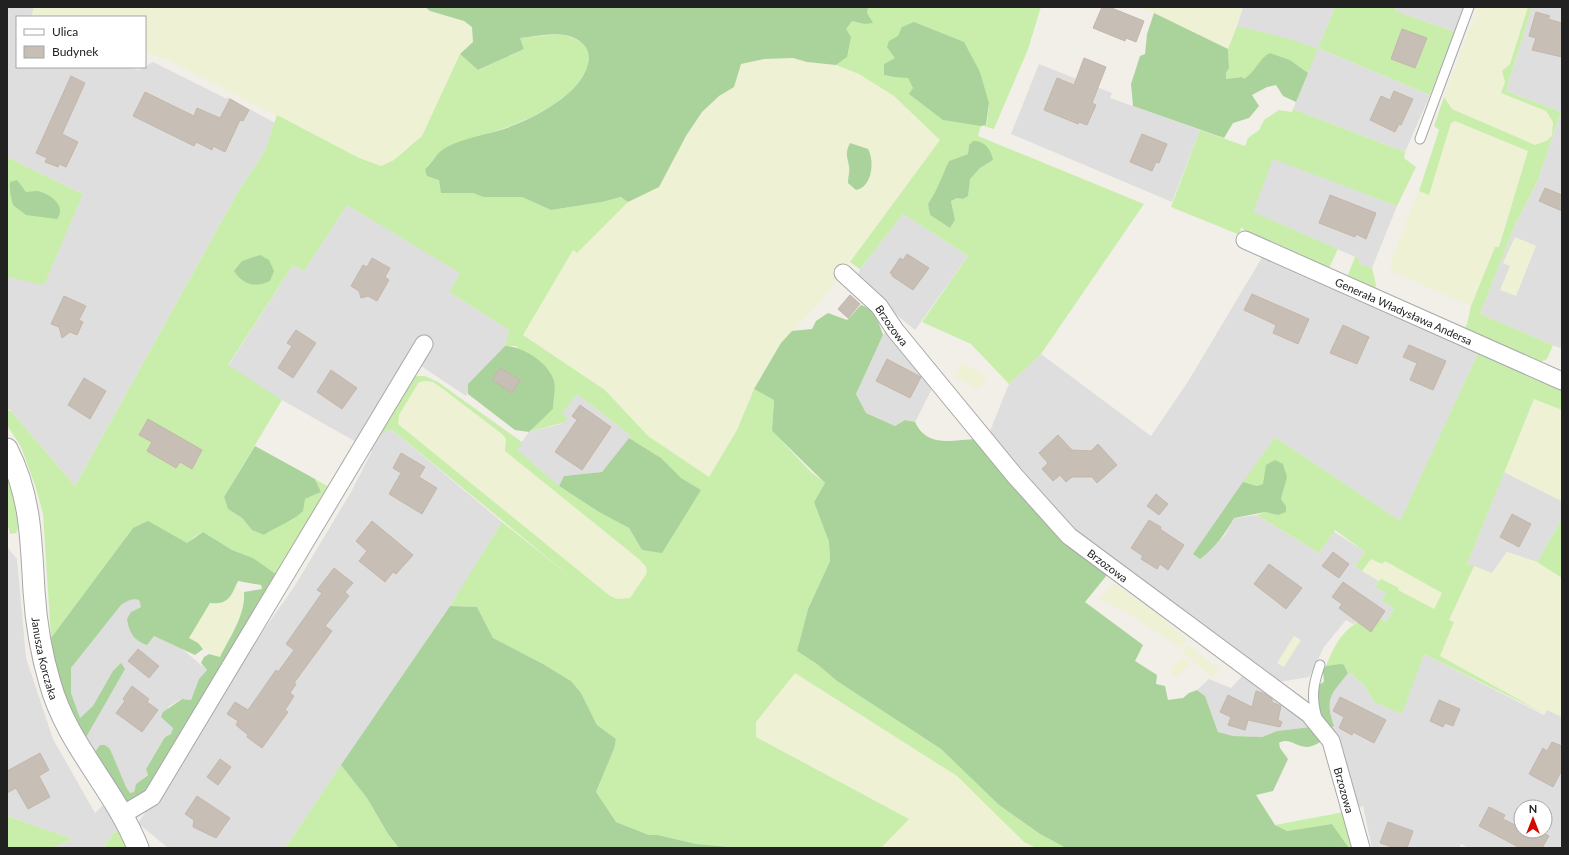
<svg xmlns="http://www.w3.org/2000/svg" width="1569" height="855" font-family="Lato,sans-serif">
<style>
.residential{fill:#dfdede;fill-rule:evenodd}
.farmland{fill:#eef1d3}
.grass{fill:#c9eeac;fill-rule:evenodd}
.forest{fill:#a9d39a}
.building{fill:#c7beb6;stroke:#c5b6a9}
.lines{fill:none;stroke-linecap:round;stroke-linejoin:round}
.service-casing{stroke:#a8a8a8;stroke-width:11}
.minor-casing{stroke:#a8a8a8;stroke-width:19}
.tertiary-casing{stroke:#a8a8a8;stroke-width:23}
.service{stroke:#fff;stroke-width:9}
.minor{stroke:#fff;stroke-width:17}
.tertiary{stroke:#fff;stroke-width:21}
.labels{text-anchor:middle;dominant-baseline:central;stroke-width:3;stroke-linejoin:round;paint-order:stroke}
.street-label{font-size:11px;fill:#212121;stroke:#fff}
</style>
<rect width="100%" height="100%" fill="#f2efe8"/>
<!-- residential -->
<g class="residential">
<path d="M7 7H34L31 17H17V67H124L139 70 153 62 227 99 228 97 275 123 265 151 239 190 75 486 11 411 7 408V277L44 284 83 194 7 157Z"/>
<path d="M1243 7H1335L1318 48 1430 95 1405 152 1293 109 1317 49 1237 26Z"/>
<path d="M1396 7H1463L1455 32 1395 11Z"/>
<path d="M1532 7H1562V349L1480 314 1515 225 1537 182 1561 112 1506 91Z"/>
<path d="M1039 64 1112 93 1110 98 1200 130 1172 202 1011 134Z"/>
<path d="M1273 158 1397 206 1372 268 1360 264 1358 258 1252 212Z"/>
<path d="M347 205 461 273 449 292 509 330 505 346 468 384 469 391 466 396 424 368 420 363 391 429 502 522 466 582 285 848H168L138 823 164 786 253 645 294 587 351 492 372 451 282 400 228 366 293 265 304 271Z"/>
<path d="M903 214 968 256 915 330 860 285 857 278 860 269Z"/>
<path d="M1264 254 1480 349 1400 522 1275 437 1207 554 1225 535 1234 518 1257 515 1319 553 1333 531 1365 552 1355 566 1379 581 1375 587 1386 593 1394 608 1386 622 1372 613 1353 624 1346 620 1324 647 1309 677 1279 682 1079 535 988 436 1009 384 1041 354 1151 436 1189 380Z"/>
<path d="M889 326 935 383 915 422 905 420 895 426 866 413 856 394 883 335Z"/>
<path d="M577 394 631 436 602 472 564 476 559 486 516 450 529 432 561 424 562 414Z"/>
<path d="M1504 472 1562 501V519L1537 562 1507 552 1492 573 1467 564Z"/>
<path d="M7 547 17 559 26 658 53 739 95 813 106 802 122 830 113 833 104 848H51L73 839 7 816Z"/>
<path d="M135 599 139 600 141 607 131 612 154 636 181 648 207 670 199 679 191 700 181 699 168 707 173 728 171 734 165 737 150 762 146 769 148 774 136 784 134 792 130 793 126 788 110 749 95 752 85 739 71 693V668L121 605 127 601Z"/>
<path d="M1424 654 1544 715 1547 709 1562 717V848H1469L1461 844 1459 848H1372L1363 806 1353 809 1329 731 1333 726 1328 702 1337 685 1348 673H1352L1355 678 1363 684 1374 702ZM1521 807H1545V831H1521Z"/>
<path d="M1247 671 1311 727 1277 731 1262 737 1233 736 1218 732 1205 696 1197 690 1209 679 1231 688Z"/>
</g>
<!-- farmland -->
<g class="farmland">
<path d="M34 7H425L430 11 464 21 472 27 473 42 422 136 394 160 381 166 359 158 165 58 145 53V17H31Z"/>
<path d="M1141 7H1243L1228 49Z"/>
<path d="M1478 7H1528L1510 64 1503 71 1505 82 1501 93 1546 111 1553 122 1552 136 1546 141 1535 145 1452 109 1444 97Z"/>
<path d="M793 58 807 62 836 65 859 74 894 96 940 140 821 301 781 343 750 397 737 430 709 477 648 436 605 390 523 335 573 250 577 253 628 202 659 187 686 136 702 112 719 96 734 86 741 64 764 59Z"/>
<path d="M1455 121 1528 151 1499 247H1495L1471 306 1391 271V264L1409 214 1419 191 1429 195 1451 123Z"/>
<path d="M1515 237 1536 246 1516 296 1500 290 1510 266 1503 263Z"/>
<path d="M963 363 987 376 979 390 955 377Z"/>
<path d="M425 381 433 382 439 386 502 434 506 439 505 451 640 560 646 567 647 573 630 598 617 599 610 596 397 424 399 415 419 382Z"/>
<path d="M1535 399 1562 410V501L1504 472Z"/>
<path d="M1507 552 1537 562 1562 578V717L1547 710 1545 714 1440 656 1454 622 1449 620 1474 566 1492 573Z"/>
<path d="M1371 559 1382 563 1384 561 1439 590 1442 593 1435 610 1397 590 1398 588 1381 579 1379 581 1362 571Z"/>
<path d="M1114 584 1151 609 1187 639 1181 648 1130 614 1099 599Z"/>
<path d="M235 587 244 592 245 601 241 613 220 657 215 656 189 638 210 603 229 599Z"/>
<path d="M1294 636 1301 640 1284 667 1277 663Z"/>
<path d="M1188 645 1219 670 1212 677 1182 651Z"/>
<path d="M1183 657 1191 664 1176 677 1171 673 1173 665Z"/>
<path d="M795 673 957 776 1024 842 1036 848H881L908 819 756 737V722Z"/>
</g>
<!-- grass -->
<g class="grass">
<path d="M868 7H1041L1028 49 994 129 983 126 987 125 989 104 980 72 926 27 914 22 896 58 884 64V75L894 77H908L913 88 910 94C928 112 957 120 981 126L978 136 1144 204 1041 354 1009 384 971 344 922 322 968 256 903 214 860 269 850 262 940 140 894 96 859 74 836 65 847 57 845 29 852 21 864 24ZM969 145 993 160 980 168 969 179 968 196 963 199 957 198 951 201 955 220 950 228 930 215 928 204 937 191 949 161 968 154Z"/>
<path d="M1335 7H1396L1395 11 1455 32 1430 95 1318 48Z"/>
<path d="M1528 7H1532L1506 91 1561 112 1537 182 1515 225 1480 314 1553 345 1547 359 1540 362 1464 330 1467 324 1471 306 1495 247H1499L1528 151 1455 121 1451 123 1429 195 1419 191 1439 130 1434 126 1444 97 1452 109 1535 145 1546 141 1552 136 1553 122 1546 111 1501 93 1505 82 1502 71 1510 64Z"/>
<path d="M1237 26 1290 39 1318 49 1308 73 1290 60 1270 53 1251 75 1244 80 1242 77 1226 79V73L1229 68 1228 49Z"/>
<path d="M560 34C574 38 593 43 589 62 581 96 533 118 502 129 483 136 463 140 445 149 438 153 431 163 425 169L439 180 442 193H473L483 197H522L551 210 602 202 622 197 628 202 577 253 573 250 523 335 605 390 648 436 709 477 737 430 754 389 774 400 772 431 811 472 825 483 814 502 829 542 830 561 808 609 797 651 817 664 837 681 941 749 999 805 1040 834 1066 848H1036L1024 842 957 776 795 673 756 722V737L909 819 881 848H742L696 844 658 835H649L616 822 596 792 614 749 616 739 597 725 581 693 571 681 543 664 493 638 477 607 450 606 502 522 571 577 391 429 381 434 378 432 411 376H425L438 382 522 442 517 450 559 486 599 512 629 528 642 550 654 551 701 490 680 478 661 458 629 438 631 436 577 394 562 414 568 418 565 422 529 432 553 409V397L516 346H505L509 330 449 292 460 273 347 205 304 271 293 265 228 365 282 400 224 497 228 509 242 518 252 530 264 535 276 527 294 519 305 499 321 492 315 479 334 490 279 583 253 558 232 550 203 532 194 537 188 543 133 528 51 638 43 514 35 485 21 447 7 425V410L11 411 75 486 239 190 265 151 277 115 359 158 381 166 394 160 422 136 460 54 479 70 524 49 520 38ZM425 381 433 382 439 386 502 434 506 439 505 451 640 560 646 567 647 573 630 598 617 599 610 596 398 424 399 415 419 382Z"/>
<path d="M1293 109 1405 152 1404 158 1416 167 1397 206 1273 159 1253 212 1338 249 1328 270 1255 240 1241 227 1240 235 1171 207 1200 130 1245 146 1248 138 1259 130 1264 120 1279 110 1292 112Z"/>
<path d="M7 157 83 194 44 285 7 277Z"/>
<path d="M1355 257 1358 258 1360 264 1372 268 1376 285 1374 291 1350 280 1348 275Z"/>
<path d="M1480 349 1562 383V410L1534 399 1467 564 1474 566 1449 620 1454 622 1440 656 1545 714 1424 654 1402 714 1374 702 1363 684 1355 678 1352 673H1348L1344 665 1326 666C1338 637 1344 629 1372 613L1386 622 1394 608 1382 601 1386 593 1375 587 1381 579 1399 588 1398 590 1434 609 1442 593 1385 561 1382 564 1371 559 1362 571 1355 566 1365 552 1335 530 1319 553 1257 515 1265 512 1278 515 1286 506 1281 499 1284 489 1263 484 1257 486 1243 482 1275 437 1400 521Z"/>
<path d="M7 480C14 491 22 522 16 533L10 534 7 522Z"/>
<path d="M1562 519V578L1537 562Z"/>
<path d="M341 765 367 798 388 834 399 848H285Z"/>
<path d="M1344 812 1354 848H1349L1332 824 1287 831 1275 825Z"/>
<path d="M7 816 73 839 51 848H7Z"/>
<path d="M122 830 128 848H104L113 833Z"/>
</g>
<!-- forest -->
<g class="forest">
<path d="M425 7H868L867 13 873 23 864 24 852 21 846 29 851 37 847 57 836 65 807 62 793 58 764 59 741 64 734 87 719 96 702 112 686 136 659 187 628 202 621 197 602 202 551 210 522 197H483L473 193H441L439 180 427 176 425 169C431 164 436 155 441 151 457 139 486 135 504 129 532 119 581 95 588 64 590 58 589 50 584 45 568 28 541 36 520 38L524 49 478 70 460 54 473 42 472 27 464 21 430 11Z"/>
<path d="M1154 13 1228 49 1229 68 1226 73V79L1242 77 1244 79C1255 73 1259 58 1270 53L1290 60 1308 73 1296 102 1283 96 1276 85 1267 87 1252 95 1259 106 1249 118 1233 123 1224 138 1133 106 1131 84 1140 56 1145 54 1147 34Z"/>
<path d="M914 22 964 42 980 72 989 103 986 125 981 126 943 120 909 94 913 88 908 78 894 77 884 75V64L895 58 887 47 889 41 898 36 902 27Z"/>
<path d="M973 141C985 141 991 149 993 160L980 168 970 179 968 196 963 199 957 198 951 201 955 220 950 228 930 215 928 204C937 191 942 176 949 161L968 154 969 145Z"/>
<path d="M850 143 868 149C875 162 872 187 856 190L848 183C848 177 850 171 849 166 847 156 845 153 850 143Z"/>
<path d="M17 180 26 192C30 192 32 191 36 191 48 192 68 206 57 219L26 215 13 205C11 197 9 189 10 182Z"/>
<path d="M260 255 269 260 274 271 270 281C255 288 243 285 234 271L242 261Z"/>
<path d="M861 305C874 309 879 322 883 335L856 394 866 413 895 426 905 420 915 422C927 448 952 440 977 439L1058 535 1107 575 1085 602 1143 645 1135 661 1157 675 1156 684 1165 686 1168 700 1183 698 1189 693 1197 690 1205 696 1218 732 1233 736 1262 737 1277 731 1311 727 1320 742C1300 756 1293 735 1279 743L1280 748 1288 759 1273 791 1256 795 1275 825 1287 831 1332 824 1349 848H1066L1040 834 999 805 941 749 837 681 817 664 797 651 808 609 830 561 829 542 814 502 825 483 772 431 774 400 754 389 781 343 792 331 812 329 816 321 828 313 847 320Z"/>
<path d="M505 346C523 346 549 363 554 381 556 389 553 401 553 409L529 432 515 430 468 394V384Z"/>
<path d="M629 438 661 458 681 478 701 490 662 553 642 550 629 528 599 512 559 486 564 476 602 472Z"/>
<path d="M255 446 315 479 321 492 305 499 303 511C292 522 277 526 264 535L252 530 242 518 228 509 224 497Z"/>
<path d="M1275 460 1283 464 1287 477 1281 499 1286 506V512L1278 515 1265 512 1234 518C1225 534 1215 548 1200 559L1193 554 1243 482 1257 486 1263 484 1266 465Z"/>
<path d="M148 521 187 543 203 532 232 550 253 558 277 575 148 796 129 804 122 800 95 752 100 745H105L110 749 126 787 130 793 134 792 136 784 148 775 146 769 165 737 171 734 173 728 161 717 163 712 182 699 191 700 199 679 207 670 201 663 204 657 209 654 220 657C230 637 246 614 244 592L262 589 261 585 238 581C231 596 229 605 210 603L189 638 198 643 203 649 195 655 154 636 147 645C134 641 129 632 127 619L131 612 141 607 139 600C132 598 127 601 121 605L71 668V693L80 718 93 706 113 671 121 663 125 669 85 739 64 700 51 646V638L133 528Z"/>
<path d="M450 606 477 607 493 638 543 664 571 681 581 693 597 725 616 739 614 749 596 792 616 822 649 835H658L696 844 742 848H399L388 834 367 798 341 765Z"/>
<path d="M1341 664 1344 665 1348 673C1332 694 1324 697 1334 726L1331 728 1326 727C1320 715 1311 699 1318 687 1320 682 1322 685 1324 681L1323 671 1326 666Z"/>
</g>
<!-- building -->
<g class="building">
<path d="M1102 7H1109L1144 21 1136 42 1126 38 1125 41 1093 28Z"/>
<path d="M1536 12 1550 16 1548 19 1562 23V57L1532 50 1536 38 1529 36Z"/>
<path d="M1402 29 1427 38 1415 68 1391 59Z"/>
<path d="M1084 58 1106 67 1092 103 1096 105 1087 125 1079 122 1078 124 1044 110 1057 78 1074 85Z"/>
<path d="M71 76 85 83 62 134 78 142 66 167 59 164 58 167 45 162 47 158 36 153Z"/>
<path d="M1394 91 1413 99 1401 125 1399 124 1395 132 1370 120 1381 96 1390 100Z"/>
<path d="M145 92 194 116 197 108 220 118 230 99 249 110 243 121 240 120 225 152 213 146 212 150 196 142 194 146 133 116Z"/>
<path d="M1142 134 1167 144 1159 163 1156 162 1152 171 1130 162Z"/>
<path d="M1545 188 1562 195V211L1539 201Z"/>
<path d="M1330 195 1376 213 1366 239 1356 234 1355 237 1319 223Z"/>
<path d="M907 254 929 268 913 290 892 276 893 275 890 273 900 258 903 260Z"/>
<path d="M372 258 390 268 385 277 389 280 377 301 368 296 361 298 359 291 351 286 363 265 367 267Z"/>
<path d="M1252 294 1309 319 1298 344 1273 333 1276 325 1244 310Z"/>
<path d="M850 295 860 304 848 318 838 309Z"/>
<path d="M64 296 86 306 79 320 83 322 77 335 70 332 62 338 59 327 51 324Z"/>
<path d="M1343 325 1369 337 1357 364 1330 353Z"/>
<path d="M296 330 316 343 293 378 278 368 292 346 287 343Z"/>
<path d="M1409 345 1446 361 1433 390 1410 380 1417 363 1403 357Z"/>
<path d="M887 359 921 377 910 398 876 381Z"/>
<path d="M500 368 520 380 512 393 492 380Z"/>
<path d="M331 370 357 388 342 409 317 392Z"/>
<path d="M84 378 106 391 90 419 68 405Z"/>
<path d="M580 405 611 427 582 470 555 452 577 420 572 416Z"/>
<path d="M148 419 202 450 192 469 180 462 176 468 147 451 152 442 139 435Z"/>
<path d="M1058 435 1072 450 1091 451 1098 444 1117 465 1097 483 1092 477H1072L1066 482 1060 475 1053 481 1042 469 1048 463 1039 453Z"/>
<path d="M401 453 425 467 419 477 437 488 422 514 389 494 401 473 393 468Z"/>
<path d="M1156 494 1168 504 1159 515 1147 506Z"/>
<path d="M1512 514 1531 524 1519 547 1500 537Z"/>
<path d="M1149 520 1161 527 1160 529 1184 545 1168 570 1160 564 1157 569 1141 559 1143 556 1131 548Z"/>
<path d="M372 521 413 555 396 574 393 572 385 582 359 561 367 551 356 541Z"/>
<path d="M1333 552 1349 564 1339 578 1322 566Z"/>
<path d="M1269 564 1302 588 1286 609 1254 584Z"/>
<path d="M334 568 353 583 345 592 349 596 325 626 332 631 294 683 296 684 290 693 294 696 285 710 288 712 262 748 247 737 248 735 236 725 238 721 227 714 235 702 248 710 276 670 278 672 294 650 286 644 322 593 317 590Z"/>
<path d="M1343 582 1385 611 1371 632 1339 608 1342 604 1332 597Z"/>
<path d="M138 649 159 666 149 678 128 661Z"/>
<path d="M132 686 149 699 147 702 158 710 142 732 116 713 125 701 123 699Z"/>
<path d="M1256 691 1263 693 1272 699V702L1281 706 1278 720 1282 722 1280 727 1248 720 1245 730 1228 725 1231 717 1220 712 1228 695 1252 707Z"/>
<path d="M1340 697 1386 720 1374 743 1353 732 1352 735 1339 728 1344 717 1333 711Z"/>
<path d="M1439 700 1460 709 1453 726 1445 723 1443 727 1430 721Z"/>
<path d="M1552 742 1562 746V770L1553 787 1529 774 1543 748 1547 751Z"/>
<path d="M40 753 49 770 39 776 50 797 28 809 16 788 7 793V771Z"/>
<path d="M220 759 231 767 218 785 207 777Z"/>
<path d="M197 796 230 818 216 838 193 827 194 820 185 814Z"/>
<path d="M1489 807 1505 815 1503 819 1521 828V831H1540L1549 836 1542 848H1520L1479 826Z"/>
<path d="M1388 822 1413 831 1407 848H1395L1380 843Z"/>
</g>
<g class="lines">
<defs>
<g id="service">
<path d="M1420 139 1469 7"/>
<path d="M1317 718C1311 697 1313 685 1320 665"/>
</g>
<g id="minor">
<path id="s1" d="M1245 240 1562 381"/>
<path id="s2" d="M843 273 879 306 895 330 1015 476 1069 536 1309 714 1331 741 1361 848"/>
<path d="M122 815 152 797 424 344"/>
</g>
<g id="tertiary">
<path id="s3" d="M7 449C31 496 31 539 34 591 36 622 41 653 50 683 67 745 115 789 138 848"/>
</g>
</defs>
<!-- service casing -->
<use href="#service" class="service-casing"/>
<!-- minor casing -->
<use href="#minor" class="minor-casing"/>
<!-- tertiary casing -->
<use href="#tertiary" class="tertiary-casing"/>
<!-- service -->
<use href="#service" class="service"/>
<!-- minor -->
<use href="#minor" class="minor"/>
<!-- tertiary -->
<use href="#tertiary" class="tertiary"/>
</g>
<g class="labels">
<!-- street labels -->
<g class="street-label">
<text stroke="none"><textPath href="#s1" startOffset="174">Generała Władysława Andersa</textPath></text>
<text stroke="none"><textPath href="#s2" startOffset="72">Brzozowa</textPath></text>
<text stroke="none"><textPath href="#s2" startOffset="396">Brzozowa</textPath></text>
<text stroke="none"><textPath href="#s3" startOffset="214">Janusza Korczaka</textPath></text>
<text stroke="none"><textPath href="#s2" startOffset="732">Brzozowa</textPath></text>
</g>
</g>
<!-- border -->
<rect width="1569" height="855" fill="none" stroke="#212121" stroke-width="16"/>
<!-- legend -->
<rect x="16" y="16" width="130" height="52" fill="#ffffff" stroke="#a6a6a6"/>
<rect x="24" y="29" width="20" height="6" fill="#ffffff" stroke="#a6a6a6"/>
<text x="52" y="36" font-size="12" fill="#212121">Ulica</text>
<rect x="24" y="46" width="20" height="12" fill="#c7beb6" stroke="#a6a6a6"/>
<text x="52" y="56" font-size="12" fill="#212121">Budynek</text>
<!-- north arrow -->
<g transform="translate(1533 819)"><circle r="19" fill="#ffffff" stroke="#a6a6a6"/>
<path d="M0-3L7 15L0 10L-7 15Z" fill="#d30900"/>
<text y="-6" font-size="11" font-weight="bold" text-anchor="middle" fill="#212121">N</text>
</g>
</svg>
